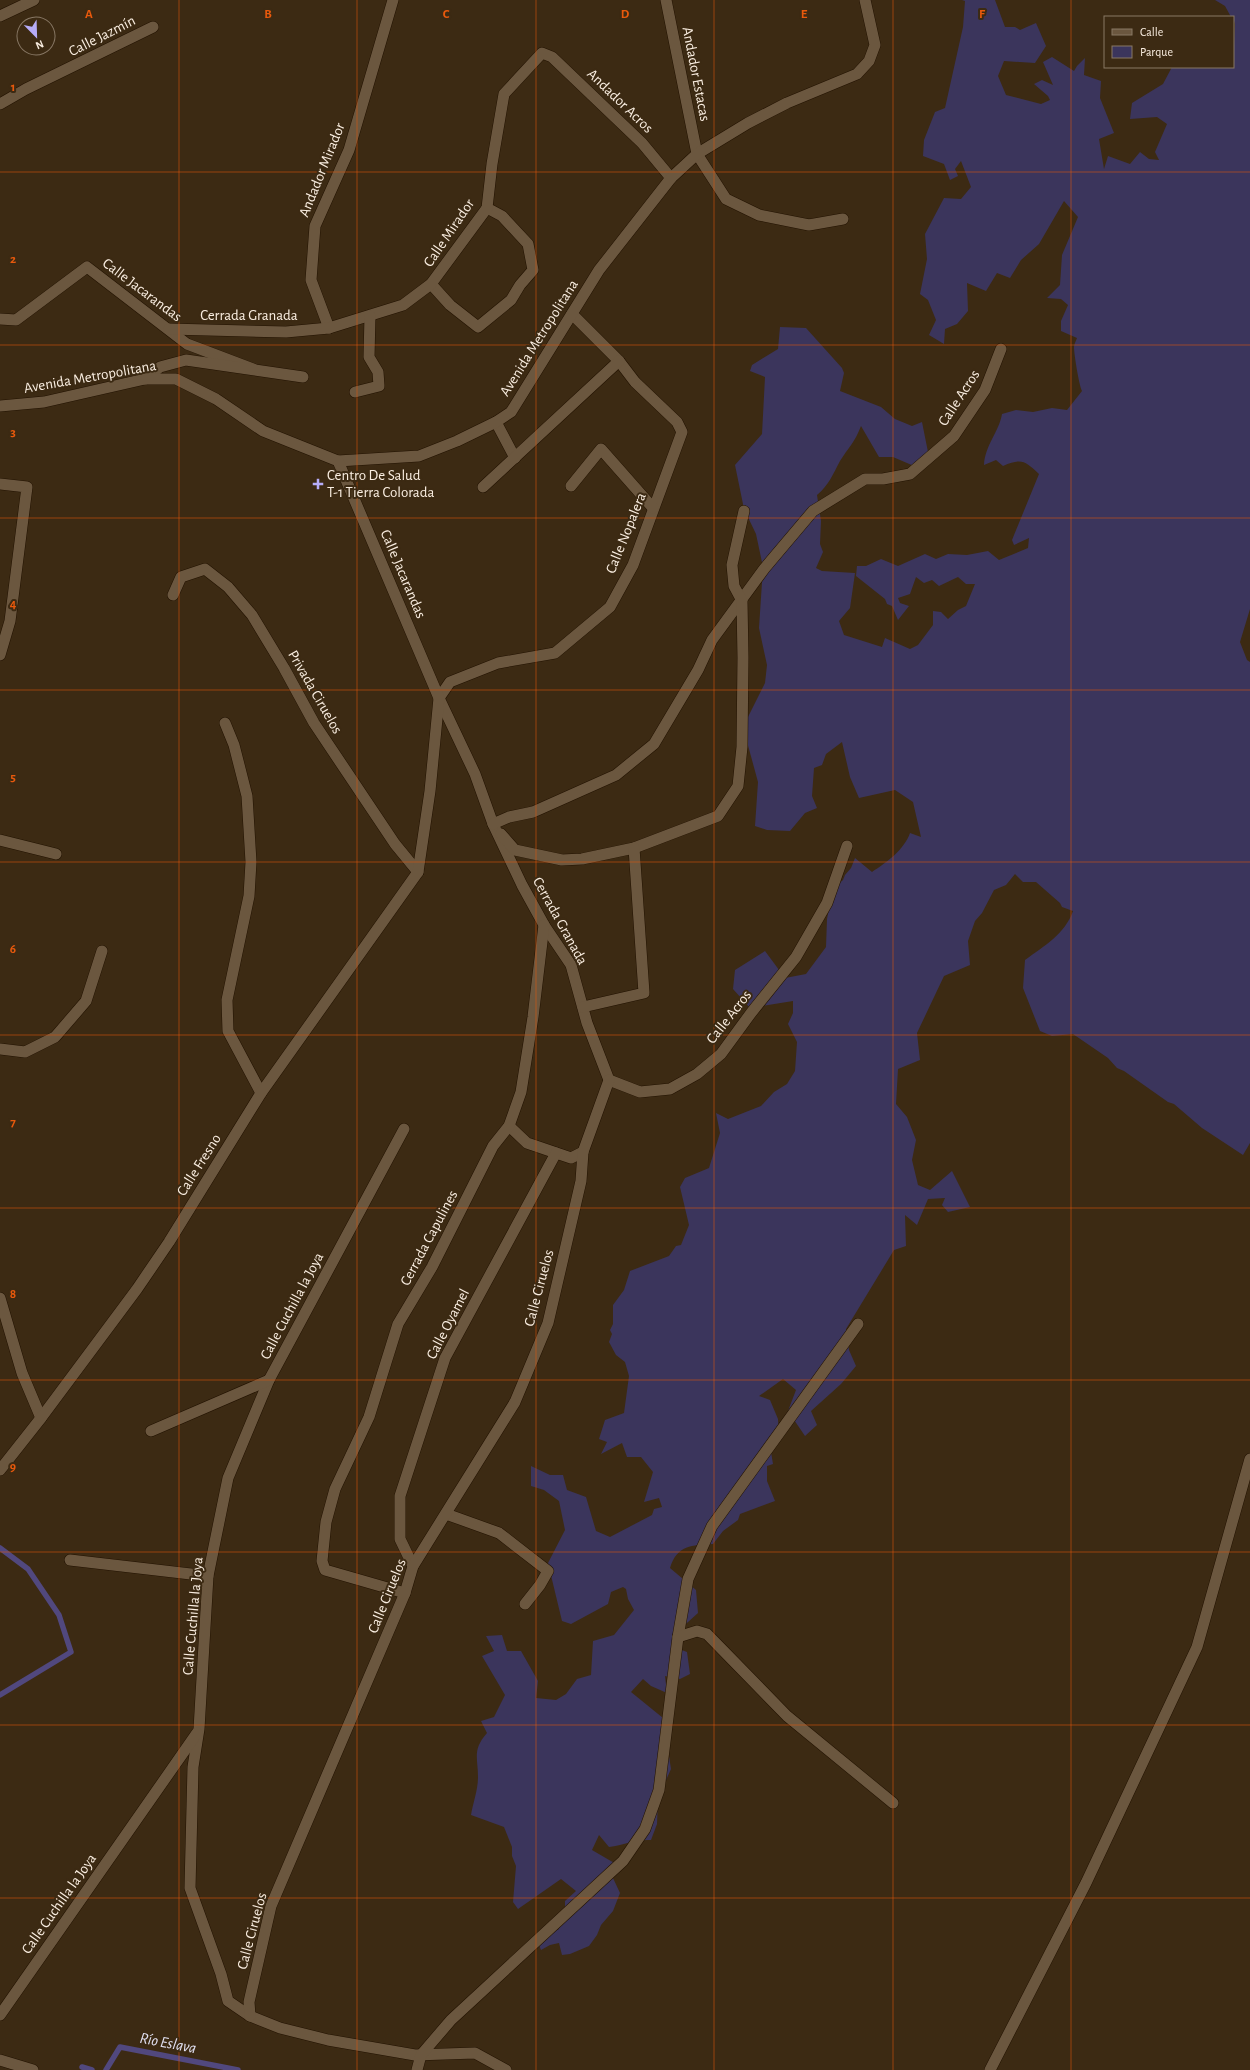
<svg xmlns="http://www.w3.org/2000/svg" width="1250" height="2070" font-family="'Alegreya Sans',sans-serif">
<style>
.green{fill:#3b355c}
.lines{fill:none;stroke-linecap:round;stroke-linejoin:round}
.stream{stroke:#51487e;stroke-width:5.5}
.minor-casing{stroke:#221200;stroke-width:12}
.tertiary-casing{stroke:#221200;stroke-width:12}
.minor{stroke:#6b573f;stroke-width:11}
.tertiary{stroke:#6b573f;stroke-width:11}
.grid{fill:none;stroke:#e8590c;stroke-width:1;stroke-opacity:0.55}
.poi-dot{fill:#b6acf8;stroke:#3c2a13;stroke-width:1.5}
.labels{text-anchor:middle;dominant-baseline:central;stroke-width:4;stroke-linejoin:round;paint-order:stroke}
.street-label{font-size:15px;fill:#faeee1;stroke:#3c2a13}
.poi-label{font-size:15px;fill:#faeee1;stroke:#3c2a13;text-anchor:start}
.water-label{font-size:16px;font-style:italic;fill:#e3e2f3;stroke:#3c2a13}
.grid-label{font-size:13px;text-anchor:middle;font-weight:bold;fill:#e8590c;stroke:#3c2a13;stroke-width:4;stroke-linejoin:round;paint-order:stroke}
</style>
<rect width="100%" height="100%" fill="#3c2a13"/>
<!-- green -->
<path class="green" d="M962 0H995L1005 27H1015L1020 30 1036 23 1046 46 1035 63 1004 61 998 76 1006 95 1041 104 1050 100 1048 96 1034 84 1042 80 1053 85 1043 62 1052 57 1074 71 1077 66 1085 58 1084 75 1101 81 1100 98 1114 133 1099 139 1104 169 1108 156 1130 164 1140 152 1149 159 1159 160 1155 152 1167 124 1157 117 1130 119 1132 103 1163 84 1172 67H1233L1235 24 1233 17H1231L1225 6 1215 0H1250V609L1240 642 1247 660 1250 662V1143L1243 1155 1202 1128 1174 1104 1168 1102 1124 1071 1117 1068 1108 1058 1073 1034 1052 1036 1040 1031 1023 988 1025 960C1044 946 1065 934 1073 911L1062 907 1060 903 1036 882H1023L1015 874 1006 885 994 890 982 913 975 921 968 941 970 965 944 976 917 1033 920 1060 898 1069 896 1104 907 1117 916 1140 912 1160 918 1185 930 1190 952 1171 970 1207 948 1212 942 1205 945 1198 928 1199 917 1225 905 1215 906 1246 894 1250 846 1329 849 1350 856 1366 841 1384 811 1411 817 1425 805 1436 788 1411 796 1390 783 1379 759 1396 770 1400 778 1419 779 1437 770 1446 773 1464 767 1466V1481L775 1501 740 1514 738 1520 723 1531 713 1544C692 1545 677 1545 670 1568L696 1590 698 1613 678 1631 679 1649 687 1652 690 1674 680 1679 665 1676 667 1693 651 1686 643 1679 631 1692 663 1718 671 1769 658 1798 657 1824 651 1840C636 1839 624 1845 609 1847L599 1835 592 1850 616 1864 613 1878 620 1893 613 1911 601 1925 597 1935 589 1946 570 1954 562 1955 559 1943 550 1945 541 1950 535 1935 545 1928 558 1930 565 1917V1901L576 1891 561 1879 518 1909 513 1902 516 1866 512 1856V1847L504 1827 471 1815C473 1803 478 1790 478 1777 478 1758 472 1750 487 1733L481 1721 494 1717 505 1695 482 1656 494 1651 486 1636 502 1635 507 1651H521L538 1681 536 1698 556 1700 566 1694 577 1679 591 1675 593 1641 614 1635 634 1610 628 1599 626 1589 623 1587 611 1592 608 1604 571 1624 562 1621 548 1563 565 1530 559 1501 544 1490 531 1486V1466L550 1475H563L567 1490 586 1497 596 1531 610 1537 652 1515 654 1509 662 1507 659 1498 644 1502 653 1472 641 1457H627L622 1443 601 1454 607 1442 599 1439 605 1420 624 1413 629 1376 625 1362 616 1355 609 1342 612 1334 610 1330 613 1324V1305L624 1290 630 1271 669 1256 676 1246 681 1245 689 1225 680 1187 685 1178 709 1168 720 1133 716 1113 728 1119 761 1106 774 1092 787 1084 795 1071 797 1042 788 1024 793 1013V1001L750 1008 733 989 735 970 765 951 785 978 806 974 826 947 827 919 833 889 843 880 845 875 851 868 855 858 872 872C887 862 904 850 910 833L921 837 913 802 895 790 859 798 850 777 842 742 826 754 822 765 814 768 812 796 817 808 805 813 790 831 767 830 755 826 758 782 743 727 765 683 767 665 759 628 763 567 756 534 744 509 735 465 762 434 765 377 750 371 752 365 778 349 780 327 806 328 842 368 844 373 840 391 881 407 895 419 912 426 922 422 928 452 921 469 893 457H879L861 426C855 442 848 448 840 461 833 474 829 485 817 495L821 521 820 544 823 552 816 568 822 571 855 573 850 608 839 621 844 635 882 647 885 638 910 649 918 645 933 625V611L941 612 948 619 958 610 966 606 975 584H966L958 577 939 586 932 580 924 583 916 577 910 594 898 598 900 603 909 606 898 620 892 606 887 604 885 599 856 576 857 566H866L881 559 898 566 925 554 936 559 948 554 967 555 988 551 999 560 1028 548 1029 538 1014 545 1012 540 1039 474C1025 461 1022 458 1003 466L996 460 984 465C985 445 999 432 1002 414L1016 410 1033 412 1052 408 1067 410 1082 391C1079 385 1074 354 1074 347 1074 344 1076 341 1077 338L1061 331V321L1068 305 1061 299 1047 298 1060 285 1062 255 1078 217 1064 201 1039 244 1021 260 1010 278 997 273 986 291 967 283 968 311 957 324 945 329 944 344 929 335 936 320 928 300 920 294 927 259 925 234 944 198 961 199 971 187 961 161 955 169 958 176 950 180 944 164 923 156 924 140 935 112 945 108 963 27 965 1Z"/>
<g class="lines">
<!-- stream -->
<g class="stream">
<path d="M0 1548 28 1569 59 1615 71 1652 0 1695"/>
<path d="M82 2067 92 2070"/>
<path d="M106 2070 120 2047 238 2070"/>
</g>
<defs>
<g id="minor">
<path d="M666 0 697 154 726 199 759 215 809 225 843 219"/>
<path d="M0 16 34 0"/>
<path d="M0 104 26 89 153 27"/>
<path d="M431 284 450 305 478 327 511 300 520 285 533 270 528 244 502 216 487 208"/>
<path d="M572 314 619 361 635 382 677 422 682 432 633 565 610 607 555 653 498 663 450 682 439 698 475 774 493 824 522 885 544 925 571 965 587 1023 609 1080"/>
<path d="M0 319 16 320 87 267 187 344 253 369"/>
<path d="M329 328 311 280 315 226 349 150 393 0"/>
<path d="M169 329 286 332 329 328 403 305 431 284 487 208 492 164 504 94 542 53 552 57 642 143 671 178"/>
<path d="M145 379 160 367 186 360 303 377"/>
<path d="M355 392 379 386 378 372 369 357 370 316"/>
<path d="M496 422 515 458"/>
<path d="M338 461 419 456 457 441 496 422 511 412 599 270 671 178 697 154 748 123 787 103 857 74 869 61 875 45 865 0"/>
<path d="M0 484 27 487 10 621 0 655"/>
<path d="M571 486 601 449 653 508"/>
<path d="M483 487 619 361"/>
<path d="M173 595 181 577 205 569 228 587 252 615 284 668 314 723 395 844 418 872"/>
<path d="M225 723 234 745 247 796 251 862 249 896 227 1000 228 1031 261 1093"/>
<path d="M493 824 509 817 533 812 616 775 654 744 698 670 712 640 764 569 813 511 865 479H883L910 474 954 436 985 390 1001 349"/>
<path d="M501 834 515 850 562 860 582 859 634 848 718 816 738 786 742 747 743 658 742 601 734 586 732 565 744 511"/>
<path d="M0 840 56 854"/>
<path d="M583 1007 644 993 634 848"/>
<path d="M0 1049 25 1052 55 1037 86 1001 102 951"/>
<path d="M609 1080 640 1092 670 1089 697 1074 721 1054 751 1013 796 957 827 903 847 846"/>
<path d="M509 1126 527 1143 571 1158 583 1152"/>
<path d="M404 1129 269 1380 228 1478 208 1576 199 1729 193 1767 190 1888 221 1974 228 2001 250 2016 280 2028 328 2040 415 2055 475 2053 506 2070"/>
<path d="M0 1298 22 1373 41 1418"/>
<path d="M151 1431 269 1380"/>
<path d="M446 1514 499 1533 548 1571 540 1585 525 1604"/>
<path d="M70 1560 208 1576"/>
<path d="M413 1566 400 1539V1496L445 1358 556 1153"/>
<path d="M405 1593 325 1570 322 1561 326 1522 335 1489 369 1417 398 1324 432 1267 493 1146 509 1126 521 1092 533 1017 544 925"/>
<path d="M678 1637 688 1579 712 1526 858 1324"/>
<path d="M0 2015 197 1733"/>
<path d="M250 2016 249 2002 271 1906 405 1593 413 1566 515 1402 548 1323 581 1181 583 1152 609 1080"/>
<path d="M0 2060 33 2070"/>
<path d="M417 2070 421 2055 451 2020 623 1861 645 1829 659 1790 678 1637 697 1631 707 1634 787 1716 893 1803"/>
<path d="M990 2070 1086 1883 1197 1647 1250 1459"/>
</g>
<path id="tertiary" d="M0 406 44 402 145 379H176L216 399 263 431 338 461 439 698 430 791 418 872 261 1093 169 1242 137 1289 41 1418 0 1470"/>
</defs>
<!-- minor casing -->
<use href="#minor" class="minor-casing"/>
<!-- tertiary casing -->
<use href="#tertiary" class="tertiary-casing"/>
<!-- minor -->
<use href="#minor" class="minor"/>
<!-- tertiary -->
<use href="#tertiary" class="tertiary"/>
</g>
<!-- grid -->
<path class="grid" d="M179 0V2070M357 0V2070M536 0V2070M714 0V2070M893 0V2070M1071 0V2070M0 172H1250M0 345H1250M0 518H1250M0 690H1250M0 862H1250M0 1035H1250M0 1208H1250M0 1380H1250M0 1552H1250M0 1725H1250M0 1898H1250"/>
<!-- markers -->
<path class="poi-dot" d="M316 478h4v4h4v4h-4v4h-4v-4h-4v-4h4z"/>
<g class="labels">
<!-- street labels -->
<g class="street-label">
<text transform="translate(102 36) rotate(-27)">Calle Jazmín</text>
<text transform="translate(696 74) rotate(79)">Andador Estacas</text>
<text transform="translate(620 101) rotate(44)">Andador Acros</text>
<text transform="translate(322 170) rotate(-68)">Andador Mirador</text>
<text transform="translate(449 233) rotate(-56)">Calle Mirador</text>
<text transform="translate(142 290) rotate(37)">Calle Jacarandas</text>
<text x="249" y="315">Cerrada Granada</text>
<text transform="translate(539 338) rotate(-58)">Avenida Metropolitana</text>
<text transform="translate(90 377) rotate(-10)">Avenida Metropolitana</text>
<text transform="translate(959 398) rotate(-57)">Calle Acros</text>
<text transform="translate(626 533) rotate(-68)">Calle Nopalera</text>
<text transform="translate(403 574) rotate(67)">Calle Jacarandas</text>
<text transform="translate(315 692) rotate(60)">Privada Ciruelos</text>
<text transform="translate(560 921) rotate(61)">Cerrada Granada</text>
<text transform="translate(729 1017) rotate(-52)">Calle Acros</text>
<text transform="translate(199 1165) rotate(-58)">Calle Fresno</text>
<text transform="translate(429 1238) rotate(-62)">Cerrada Capulines</text>
<text transform="translate(539 1288) rotate(-75)">Calle Ciruelos</text>
<text transform="translate(292 1306) rotate(-62)">Calle Cuchilla la Joya</text>
<text transform="translate(448 1324) rotate(-63)">Calle Oyamel</text>
<text transform="translate(387 1596) rotate(-68)">Calle Ciruelos</text>
<text transform="translate(193 1616) rotate(-85)">Calle Cuchilla la Joya</text>
<text transform="translate(59 1904) rotate(-55)">Calle Cuchilla la Joya</text>
<text transform="translate(252 1931) rotate(-75)">Calle Ciruelos</text>
</g>
<!-- poi labels -->
<g class="poi-label">
<text x="327" y="475">Centro De Salud<tspan x="327" dy="17">T-1 Tierra Colorada</tspan></text>
</g>
<!-- water labels -->
<g class="water-label">
<text transform="translate(168 2043) rotate(11)">Río Eslava</text>
</g>
</g>
<g class="grid-label">
<text x="89" y="18">A</text>
<text x="268" y="18">B</text>
<text x="446" y="18">C</text>
<text x="625" y="18">D</text>
<text x="804" y="18">E</text>
<text x="982" y="18">F</text>
<text x="13" y="91">1</text>
<text x="13" y="263">2</text>
<text x="13" y="436">3</text>
<text x="13" y="608">4</text>
<text x="13" y="781">5</text>
<text x="13" y="953">6</text>
<text x="13" y="1126">7</text>
<text x="13" y="1298">8</text>
<text x="13" y="1471">9</text>
</g>
<!-- legend -->
<rect x="1104" y="16" width="130" height="52" fill="#3c2a13" stroke="#887865"/>
<rect x="1112" y="29" width="20" height="6" fill="#6b573f" stroke="#887865"/>
<text x="1140" y="36" font-size="12" fill="#faeee1">Calle</text>
<rect x="1112" y="46" width="20" height="12" fill="#3b355c" stroke="#887865"/>
<text x="1140" y="56" font-size="12" fill="#faeee1">Parque</text>
<!-- north arrow -->
<g transform="translate(36 36) rotate(157)"><circle r="19" fill="#3c2a13" stroke="#887865"/>
<path d="M0-3L7 15L0 10L-7 15Z" fill="#b6acf8"/>
<text y="-6" font-size="11" font-weight="bold" text-anchor="middle" fill="#faeee1">N</text>
</g>
</svg>
